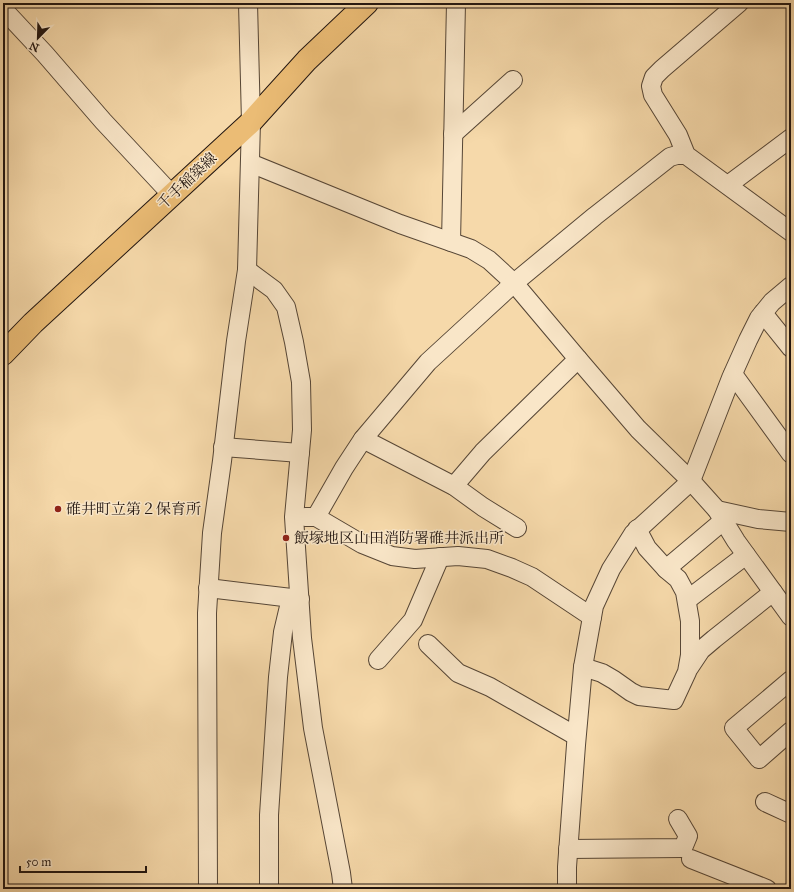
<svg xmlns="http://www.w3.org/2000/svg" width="794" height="892" font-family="'IM FELL Great Primer','Noto Serif JP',serif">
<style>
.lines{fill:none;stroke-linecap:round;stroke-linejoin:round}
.minor-casing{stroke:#564636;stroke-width:20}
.major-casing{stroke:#211510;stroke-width:24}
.minor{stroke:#f9e6c8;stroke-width:18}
.major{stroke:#ebbc75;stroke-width:22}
.poi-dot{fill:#8f2418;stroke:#f9e6c8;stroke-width:1.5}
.labels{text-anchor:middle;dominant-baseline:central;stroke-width:3;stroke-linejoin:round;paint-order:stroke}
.street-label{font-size:15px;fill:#211510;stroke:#f9e6c8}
.poi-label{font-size:15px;fill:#211510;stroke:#f9e6c8;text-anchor:start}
</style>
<rect width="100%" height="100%" fill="#f6d9aa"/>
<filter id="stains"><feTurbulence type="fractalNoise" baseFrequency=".005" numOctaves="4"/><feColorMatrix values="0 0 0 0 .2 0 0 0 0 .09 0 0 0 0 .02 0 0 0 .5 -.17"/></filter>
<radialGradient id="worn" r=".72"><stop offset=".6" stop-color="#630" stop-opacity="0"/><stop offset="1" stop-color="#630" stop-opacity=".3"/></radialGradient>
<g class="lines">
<defs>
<g id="minor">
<path d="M739 3 662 69 654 77 651 86 653 95 678 135 686 155 791 232"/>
<path d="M3 9 45 54 103 121 172 195"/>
<path d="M453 134 513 80"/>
<path d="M250 163 400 224 471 249 489 260 514 283 578 359 638 429 691 481 717 510 736 541 791 617"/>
<path d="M728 185 791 138"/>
<path d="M451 242 456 3"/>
<path d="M247 270 274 290 286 307 294 342 301 382 302 430 294 517 302 638 313 728 341 873 343 889"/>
<path d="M763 313 791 348"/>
<path d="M733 374 791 454"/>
<path d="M363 439 454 486 483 507 517 528"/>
<path d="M223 447 300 453"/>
<path d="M454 486 483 452 578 359"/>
<path d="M717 510 758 519 791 522"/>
<path d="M305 517H316L362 544 392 556 415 559 458 556 487 559 512 568 532 577 592 617"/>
<path d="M316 517 344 468 363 439 428 362 514 283 595 216 670 157 677 155H686"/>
<path d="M666 569 723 521"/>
<path d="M208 588 300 599"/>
<path d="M687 600 746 555"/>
<path d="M428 644 458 673 490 687 576 736"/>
<path d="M378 660 413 620 440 557"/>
<path d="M583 667 602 673 614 680 631 692 639 696 674 700 687 672 690 655V621L685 592 678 579 666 569 647 548 637 529"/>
<path d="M689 668 701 650 714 639 773 592"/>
<path d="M791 680 734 728 759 759 791 731"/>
<path d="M765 802 791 814"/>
<path d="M568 849 683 848 688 836 678 819"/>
<path d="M691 859 767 889"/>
<path d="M208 889 207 613 212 533 222 461 236 341 247 270 251 122 248 3"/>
<path d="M269 889V815L278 677 283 632 291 598"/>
<path d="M567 889V867L576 745 583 667 594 606 611 569 633 534 691 481 731 378 748 340 759 318 772 302 791 286"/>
</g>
<path id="major" d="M3 354 33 323 251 122 307 60 367 3"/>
</defs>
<!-- minor casing -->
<use href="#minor" class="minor-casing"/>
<!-- major casing -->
<use href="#major" class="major-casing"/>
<!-- minor -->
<use href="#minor" class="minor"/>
<!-- major -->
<use href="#major" class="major"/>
</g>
<!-- markers -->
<g class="poi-dot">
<circle cx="58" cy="509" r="4"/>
<circle cx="286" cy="538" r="4"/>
</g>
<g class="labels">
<!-- street labels -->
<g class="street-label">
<text transform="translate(187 181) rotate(-43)">千手稲築線</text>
</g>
<!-- poi labels -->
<g class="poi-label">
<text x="66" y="509">碓井町立第２保育所</text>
<text x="294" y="538">飯塚地区山田消防署碓井派出所</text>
</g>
</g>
<!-- margin -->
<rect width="794" height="892" fill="none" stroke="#f6d9aa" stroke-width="16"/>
<rect x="4" y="4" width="786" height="884" fill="none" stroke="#211510" stroke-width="2"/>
<rect x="8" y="8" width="778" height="876" fill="none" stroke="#211510"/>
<!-- north arrow -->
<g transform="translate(38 38) rotate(203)" stroke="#f9e6c8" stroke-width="3" paint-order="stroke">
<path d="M0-3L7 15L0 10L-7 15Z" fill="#211510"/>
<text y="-6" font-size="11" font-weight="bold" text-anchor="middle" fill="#211510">N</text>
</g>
<!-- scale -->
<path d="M20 866v6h126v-6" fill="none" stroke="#211510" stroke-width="2"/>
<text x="26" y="866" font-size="12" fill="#211510" stroke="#f9e6c8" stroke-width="3" paint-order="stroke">50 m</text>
<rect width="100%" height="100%" filter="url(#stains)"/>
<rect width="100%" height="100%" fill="url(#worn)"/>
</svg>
